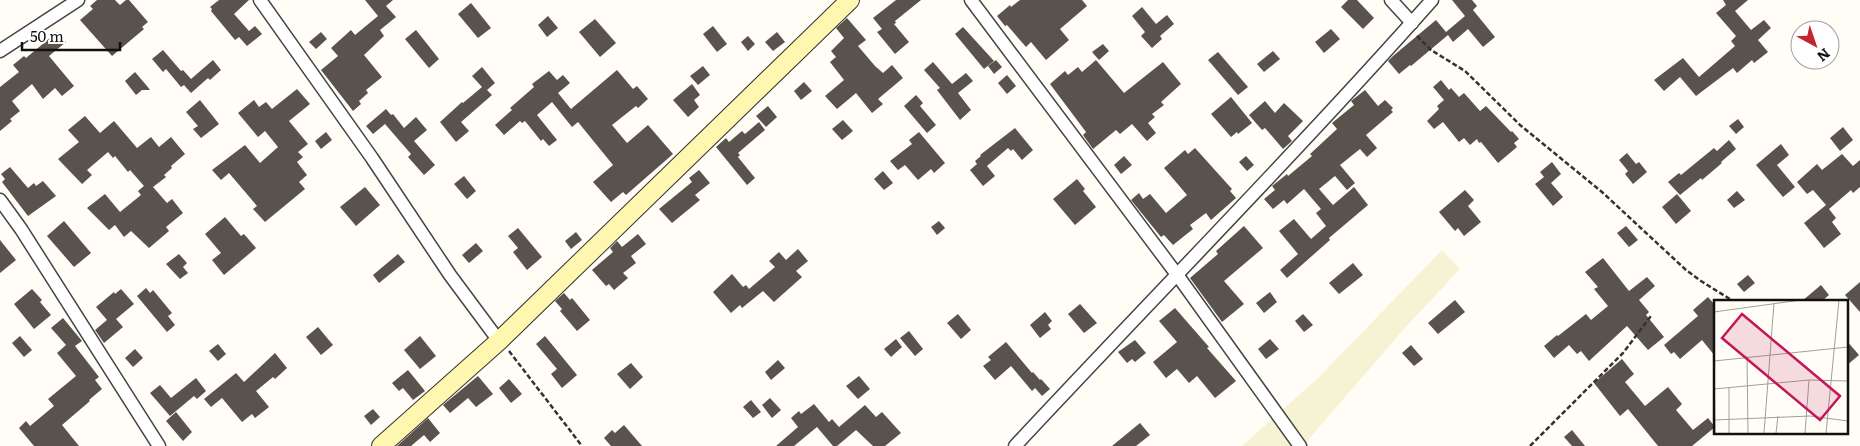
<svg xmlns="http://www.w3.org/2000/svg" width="1860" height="446" font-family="Literata,serif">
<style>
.farmland{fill:#f6f3d4}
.building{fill:#5a524d}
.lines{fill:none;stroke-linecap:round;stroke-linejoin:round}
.street-casing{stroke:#444;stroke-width:15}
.secondary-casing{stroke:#333;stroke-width:20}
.path{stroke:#333;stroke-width:2.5;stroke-dasharray:5 2.5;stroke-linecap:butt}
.street{stroke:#fff;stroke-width:12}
.secondary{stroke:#fff6b0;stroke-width:18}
.inset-road{fill:none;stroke:#a09f9a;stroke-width:1}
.view{fill:#c2185b;fill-opacity:0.15;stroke:#c2185b;stroke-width:2.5}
.inset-edge{fill:none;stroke:#111;stroke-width:2.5}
</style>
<rect width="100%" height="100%" fill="#fffdf5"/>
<!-- farmland -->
<path class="farmland" d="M1442 250 1460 269 1403 330 1303 446H1242L1319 377Z"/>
<!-- building -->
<g class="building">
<path d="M97 0H115L120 5 126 0H129L148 22 142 27 144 29 112 56 80 20 93 9 90 6Z"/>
<path d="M219 0H249L234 14 249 31 255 26 262 34 247 46 239 37 235 40 211 11 212 9 210 7Z"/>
<path d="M365 0H393L386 6 396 17 380 30 384 36 364 55 382 77 366 90 368 93 359 101 361 104 353 111 321 70 338 56 331 48 351 30 355 35 378 16Z"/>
<path d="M896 0H921L895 21 896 23 894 24 909 42 895 54 877 32 882 29 873 18Z"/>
<path d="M1020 0H1082L1087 6 1060 29 1069 40 1046 60 1031 42 1026 47 1007 25 1005 26 997 16 1010 5 1011 7Z"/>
<path d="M1348 0H1357L1374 18 1363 29 1341 7Z"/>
<path d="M1452 0H1472L1477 6 1473 10 1495 37 1483 47 1468 29 1453 42 1448 35 1411 66 1410 65 1399 74 1388 61 1393 56 1436 20 1446 32 1465 16Z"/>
<path d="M1723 0H1748L1735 11 1751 30 1764 20 1771 28 1758 40 1768 52 1754 63 1752 60 1737 73 1733 68 1696 96 1680 77 1664 91 1654 80 1683 58 1699 77 1735 46 1731 41 1736 36 1716 13 1726 5Z"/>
<path d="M471 3 491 28 478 38 458 14Z"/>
<path d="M1142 7 1156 24 1167 15 1174 24 1160 36 1162 39 1152 48 1141 36 1145 32 1132 16Z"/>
<path d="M548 16 558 28 547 37 538 25Z"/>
<path d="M847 18 866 40 858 46 875 66 883 73 892 65 903 78 878 99 883 104 872 113 856 93 837 109 825 96 844 80 830 62 836 57 831 51 844 38 836 28Z"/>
<path d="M595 19 616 43 600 57 579 32Z"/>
<path d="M713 26 727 44 717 52 703 34Z"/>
<path d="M963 27 994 61 984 69 955 34Z"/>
<path d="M1331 29 1340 39 1324 53 1315 42Z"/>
<path d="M416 30 439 59 429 68 405 39Z"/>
<path d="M57 32 66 42 49 56 74 86 62 96 55 88 43 99 32 84 12 101 20 111 10 119 12 121 0 131V87L19 72 13 65 24 56 26 58Z"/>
<path d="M321 32 327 39 316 49 309 42Z"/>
<path d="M777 32 785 42 773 51 765 42Z"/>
<path d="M748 36 755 44 748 51 741 42Z"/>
<path d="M1103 44 1109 51 1099 60 1092 52Z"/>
<path d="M163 50 181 71 183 70 191 79 213 60 221 70 210 80 208 78 191 93 184 85 181 87 166 69 163 72 152 59Z"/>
<path d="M1273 51 1280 59 1264 72 1257 64Z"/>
<path d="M1218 52 1248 87 1238 95 1208 60Z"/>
<path d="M996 60 1002 67 994 74 988 66Z"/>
<path d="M1096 60 1124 93 1163 62 1181 84 1161 102 1164 105 1152 114 1155 117 1148 123 1156 133 1147 141 1132 124 1120 134 1116 130 1093 149 1083 135 1086 132 1050 84 1065 71 1068 75 1078 67 1082 72Z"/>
<path d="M933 62 952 84 966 73 973 81 958 93 971 110 960 120 937 90 940 88 924 70Z"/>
<path d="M703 66 710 75 698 85 690 76Z"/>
<path d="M482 67 495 83 487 90 492 95 461 122 469 131 456 142 440 122 462 102 463 103 482 87 472 76Z"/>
<path d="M617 70 633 89 637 86 648 99 638 108 636 106 612 125 627 143 648 125 673 154 626 195 623 192 611 202 593 182 613 165 578 122 572 127 552 102 537 115 557 140 549 146 543 139 541 141 525 121 522 123 520 121 504 135 495 125 512 110 510 108 534 87 532 84 549 71 557 80 563 75 570 83 558 93 571 109Z"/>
<path d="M135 72 147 86 150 90H142L136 95 125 81Z"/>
<path d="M1007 75 1016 86 1007 94 998 83Z"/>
<path d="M1441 80 1449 90 1451 88 1459 97 1464 93 1480 111 1486 106 1511 132 1512 131 1519 139 1514 143 1517 147 1498 163 1481 142 1479 143 1477 139 1470 145 1464 138 1459 142 1443 122 1434 129 1427 121 1439 109 1437 106 1444 100 1433 87Z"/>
<path d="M804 82 812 91 801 100 794 91Z"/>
<path d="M692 84 700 95 694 100 699 107 688 117 673 100Z"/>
<path d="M297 89 310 104 289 121 308 144 298 152 303 157 297 162 307 175 299 182 305 189 265 222 253 209 257 206 229 173 221 180 212 170 245 145 260 163 278 147 265 131 258 137 238 113 254 100 259 107 266 102 272 109Z"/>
<path d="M1365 90 1378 106 1385 100 1393 108 1391 110 1393 112 1366 135 1377 148 1367 157 1360 149 1340 165 1355 183 1347 190 1335 176 1319 189 1333 205 1354 187 1368 205 1329 238 1330 240 1287 278 1280 270 1298 254 1279 231 1294 219 1311 239 1326 226 1316 213 1321 209 1304 189 1287 204 1284 200 1273 209 1264 199 1275 190 1272 186 1287 174 1288 176 1312 156 1310 154 1337 129 1332 123 1354 105 1351 101Z"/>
<path d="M916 95 923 103 920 106 936 125 927 133 904 106Z"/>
<path d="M1231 97 1252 123 1238 134 1237 132 1231 137 1211 114Z"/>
<path d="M200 100 219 124 201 138 193 129 198 126 186 112Z"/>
<path d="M1265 101 1275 113 1284 103 1303 121 1288 136 1292 141 1283 149 1265 128 1262 130 1249 115Z"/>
<path d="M768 106 777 117 766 127 756 116Z"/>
<path d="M386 109 391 115 393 114 404 128 416 117 427 130 414 141 435 165 424 175 408 157 411 154 385 124 373 134 366 126Z"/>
<path d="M85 116 100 133 114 121 137 148 151 137 159 147 171 137 185 154 171 166 172 168 164 175 166 177 153 187 167 203 172 199 183 213 166 227 169 231 149 248 131 231 124 237 115 225 109 230 87 208 105 194 120 212 141 195 138 191 144 186 130 170 128 172 115 156 113 158 108 152 87 170 92 175 82 184 58 159 79 142 68 130Z"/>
<path d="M1738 119 1744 127 1736 134 1729 126Z"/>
<path d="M843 120 853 131 842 140 832 129Z"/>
<path d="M759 122 765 130 738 153 740 155 738 157 755 178 747 185 716 147 726 138 729 142 742 131 745 134Z"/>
<path d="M1843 127 1853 140 1840 151 1830 138Z"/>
<path d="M1015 128 1033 150 1022 160 1013 149 1011 151 1008 148 987 166 995 176 983 186 970 170 977 164 975 161 981 156 980 155Z"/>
<path d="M326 132 332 140 321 149 315 141Z"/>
<path d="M919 132 945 163 934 173 931 169 918 180 905 165 898 170 890 161 912 144 909 140Z"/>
<path d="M1729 140 1736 149 1721 162 1722 163 1702 180 1701 178 1680 195 1668 182 1679 173 1681 175 1714 148 1717 151Z"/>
<path d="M1781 144 1789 155 1777 165 1795 187 1783 197 1756 165Z"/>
<path d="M1195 148 1232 189 1230 191 1236 198 1211 220 1206 213 1190 225 1193 229 1173 245 1164 235 1161 237 1131 200 1139 193 1143 199 1150 194 1166 213 1187 195 1164 168 1185 150 1188 154Z"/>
<path d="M1627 153 1636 164 1639 162 1647 172 1633 184 1625 174 1628 171 1619 160Z"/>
<path d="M1842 154 1853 166 1860 160V187L1853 193 1851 190 1829 209 1836 218 1832 222 1841 234 1824 248 1804 223 1826 205 1813 190 1807 194 1797 182 1817 164 1822 170Z"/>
<path d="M1124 156 1132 165 1121 174 1114 165Z"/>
<path d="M1246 156 1254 165 1247 171 1239 162Z"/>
<path d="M1552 162 1561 174 1551 183 1563 197 1553 206 1535 184 1544 177 1540 172Z"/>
<path d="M10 167 28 188 34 183 36 186 43 181 56 196 28 216 2 182 5 179 1 174Z"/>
<path d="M699 170 710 183 695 195 700 200 672 223 659 209 692 182 689 178Z"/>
<path d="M883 171 893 183 884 190 874 179Z"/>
<path d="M464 176 476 191 467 199 454 184Z"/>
<path d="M1077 179 1085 189 1083 191 1096 207 1075 225 1053 199Z"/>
<path d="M365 187 380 205 356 226 340 207Z"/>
<path d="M1465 190 1474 200 1468 206 1481 222 1464 236 1458 228 1455 231 1439 212Z"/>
<path d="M1737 191 1745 200 1734 208 1727 200Z"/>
<path d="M1677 194 1691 211 1676 224 1662 207Z"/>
<path d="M225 217 241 236 244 234 256 248 224 275 212 260 221 253 205 234Z"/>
<path d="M64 221 91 253 74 267 47 236Z"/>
<path d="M939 221 945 228 937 235 931 227Z"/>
<path d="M1244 226 1263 248 1224 281 1244 304 1222 322 1190 278 1218 254 1216 251Z"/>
<path d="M1626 226 1638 240 1629 247 1617 233Z"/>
<path d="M518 228 542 257 527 270 513 252 518 248 508 236Z"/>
<path d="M576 232 582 240 571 249 565 241Z"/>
<path d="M638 234 646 244 631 256 636 263 623 273 628 278 614 290 609 284 606 286 592 270 613 252 610 248 617 241 622 247Z"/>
<path d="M0 240 16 260 0 273Z"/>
<path d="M476 243 483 251 469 263 462 255Z"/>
<path d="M798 249 808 261 796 271 802 277 774 302 763 291 742 308 740 305 731 313 713 292 732 274 743 287 746 285 749 289 775 267 769 261 779 252 786 260Z"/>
<path d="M179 254 187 263 183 267 188 273 180 279 166 264Z"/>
<path d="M398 254 405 262 379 283 373 275Z"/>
<path d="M1603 258 1629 291 1647 277 1655 286 1639 300 1649 312 1646 315 1664 337 1648 350 1627 326 1589 361 1581 351 1577 354 1569 345 1554 358 1544 346 1557 335 1558 336 1586 314 1591 320 1608 306 1594 289 1598 287 1585 272Z"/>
<path d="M1353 263 1363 275 1339 294 1329 283Z"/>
<path d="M1748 275 1755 283 1744 292 1737 284Z"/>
<path d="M1860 282V312L1845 295Z"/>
<path d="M1821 285 1829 295 1822 301H1802Z"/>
<path d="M146 288 150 293 153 290 172 313 168 316 175 325 167 332 137 296Z"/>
<path d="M32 289 42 300 40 302 51 315 34 329 14 304Z"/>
<path d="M121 289 134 304 116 319 123 327 104 343 95 330 107 320 96 307 114 292 115 294Z"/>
<path d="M1270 292 1277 302 1264 313 1256 303Z"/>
<path d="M564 293 570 300 572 298 590 320 577 331 560 311 562 309 555 301Z"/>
<path d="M1708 297 1715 305V356L1702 340 1680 359 1674 352 1671 354 1664 345 1698 316 1693 310Z"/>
<path d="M1455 300 1465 312 1438 334 1428 323Z"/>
<path d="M1080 304 1097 323 1084 333 1068 314Z"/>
<path d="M1175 308 1209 347 1207 348 1236 381 1215 398 1197 376 1189 383 1177 369 1166 378 1153 362 1177 342 1159 321Z"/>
<path d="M1045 312 1052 321 1048 325 1051 329 1040 338 1030 325Z"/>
<path d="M958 314 971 330 961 339 947 323Z"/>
<path d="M1303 314 1313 325 1304 332 1295 321Z"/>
<path d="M63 318 82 341 75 346 99 377 95 380 102 389 89 400 90 401 62 425 79 446H34L19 428 26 421 30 426 54 406 48 399 76 376 57 353 66 345 51 328Z"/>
<path d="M318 327 333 345 321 355 306 337Z"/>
<path d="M909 331 923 349 915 356 900 338Z"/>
<path d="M20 336 32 350 24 357 12 343Z"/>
<path d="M420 336 436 356 420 369 404 350Z"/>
<path d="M545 336 577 375 562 388 551 374 557 369 536 344Z"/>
<path d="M896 339 902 347 891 357 884 349Z"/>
<path d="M1270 339 1279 349 1266 359 1258 349Z"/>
<path d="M1135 340 1146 353 1135 362 1132 359 1127 363 1118 352Z"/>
<path d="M1846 340 1859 355 1846 366Z"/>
<path d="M1006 342 1032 373 1033 372 1040 380 1041 379 1050 389 1042 396 1035 388 1032 391 1011 366 995 380 983 366 991 360 988 357Z"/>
<path d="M218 344 226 354 218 361 209 351Z"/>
<path d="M1411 345 1423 359 1414 366 1402 353Z"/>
<path d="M135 349 143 358 133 367 125 358Z"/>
<path d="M275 353 287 368 275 379 273 377 256 391 269 407 255 418 252 414 242 422 222 398 211 407 204 399 236 373 244 382Z"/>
<path d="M1622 359 1634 374 1625 382 1645 406 1668 387 1682 404 1676 410 1693 430 1708 418 1715 427 1692 446H1658L1628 409 1620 416 1594 383Z"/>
<path d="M778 360 785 368 771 380 765 372Z"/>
<path d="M631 363 643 377 630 389 617 374Z"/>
<path d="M408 370 425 391 413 400 403 388 399 391 392 383Z"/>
<path d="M478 376 493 394 476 407 468 398 450 413 443 405Z"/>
<path d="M859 376 870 389 858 399 846 386Z"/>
<path d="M196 378 206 391 197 399 194 396 170 416 150 393 160 385 171 398Z"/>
<path d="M509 379 522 394 511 403 499 388Z"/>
<path d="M770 398 781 410 772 418 762 405Z"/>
<path d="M751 400 761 412 753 418 743 407Z"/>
<path d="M814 404 829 422 832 419 839 427 865 405 876 417 882 412 901 433 885 446H873L856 430 837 446H833L817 427 794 446H776L798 427 791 418 799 411 801 414Z"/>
<path d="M373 409 380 417 371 425 364 416Z"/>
<path d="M176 412 192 432 183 441 166 421Z"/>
<path d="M428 418 440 433 430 442 424 435 411 446H397Z"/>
<path d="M1140 423 1150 435 1136 446H1112Z"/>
<path d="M624 425 642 446H611L604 438 612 430 615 433Z"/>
<path d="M1572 430 1585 446H1572L1564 437Z"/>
</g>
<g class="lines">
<defs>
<g id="street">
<path d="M260 0 372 158 450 275 499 341"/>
<path d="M971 0 1178 276 1300 446"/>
<path d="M1391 0 1412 23"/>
<path d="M0 51 78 0"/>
<path d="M0 200 21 229 159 446"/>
<path d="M1015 446C1154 297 1297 152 1432 0"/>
</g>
<path id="secondary" d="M381 446 499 341 850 0"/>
</defs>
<!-- street casing -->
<use href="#street" class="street-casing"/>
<!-- secondary casing -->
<use href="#secondary" class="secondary-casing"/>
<!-- path -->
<g class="path">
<path d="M1417 36 1431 50 1465 71 1520 125 1602 192 1686 270 1701 281 1733 301"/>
<path d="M509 351 582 446"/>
<path d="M1530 446 1623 353 1651 316"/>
</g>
<!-- street -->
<use href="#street" class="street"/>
<!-- secondary -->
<use href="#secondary" class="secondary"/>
</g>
<!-- overview -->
<g transform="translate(1714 300)">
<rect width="134" height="134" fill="#fffdf5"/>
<path class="inset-road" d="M0 12 87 0M33 56 34 133M0 61 134 47M0 62 1 133M0 89 95 80 134 81M0 120 96 116 134 121M15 133V87M50 133 60 3M62 133 64 116M91 133 95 80M112 133 125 0"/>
<path class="view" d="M28 14 126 96 106 120 8 38Z"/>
<rect width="134" height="134" class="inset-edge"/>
</g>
<!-- north arrow -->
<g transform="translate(1815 45) rotate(140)"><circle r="24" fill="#ffffff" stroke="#a0a0a0"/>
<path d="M0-4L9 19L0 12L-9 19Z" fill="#c4262e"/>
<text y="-8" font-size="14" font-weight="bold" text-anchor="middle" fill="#111111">N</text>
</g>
<!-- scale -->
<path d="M22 42v8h98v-8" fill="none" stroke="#111111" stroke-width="2.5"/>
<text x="30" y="42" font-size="15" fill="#111111" stroke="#ffffff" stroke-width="4" paint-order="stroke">50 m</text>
</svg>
